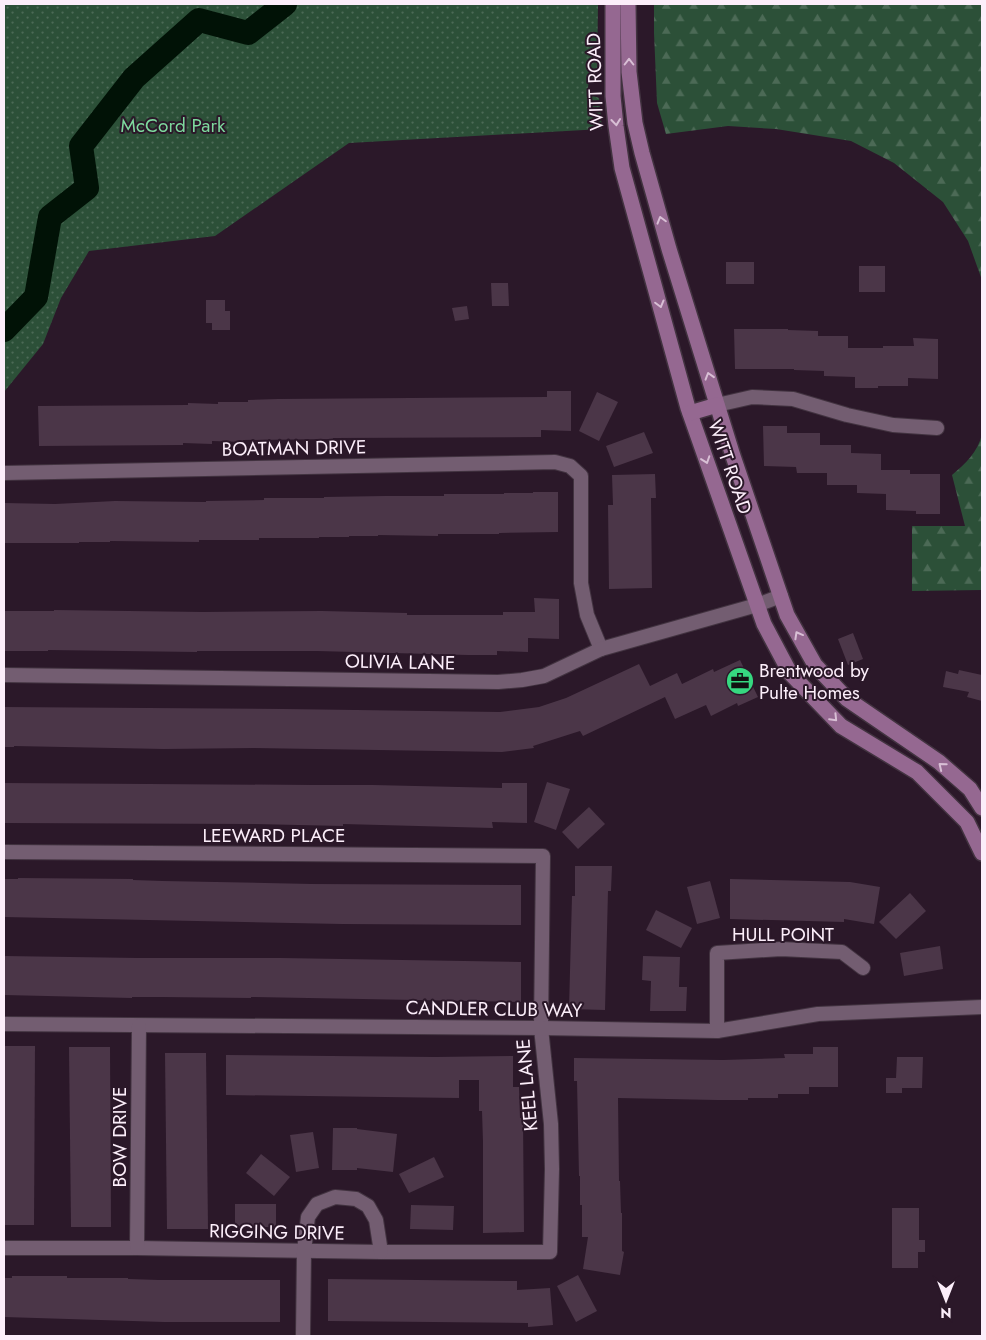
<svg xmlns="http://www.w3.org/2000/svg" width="986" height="1340" font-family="Jost,sans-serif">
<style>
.forest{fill:url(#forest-firs)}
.park{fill:url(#park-dots)}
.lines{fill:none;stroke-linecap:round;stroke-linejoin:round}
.river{stroke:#011206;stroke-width:24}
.building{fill:#4b3648}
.street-casing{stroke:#423340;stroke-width:16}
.secondary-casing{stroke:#423340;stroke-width:18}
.street{stroke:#735d71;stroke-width:14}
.secondary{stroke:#956891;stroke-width:15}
.oneway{stroke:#d8bfd5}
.labels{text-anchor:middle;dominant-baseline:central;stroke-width:4;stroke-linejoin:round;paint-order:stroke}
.street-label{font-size:19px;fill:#fceefa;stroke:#2b1829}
.park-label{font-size:19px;fill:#7eda9e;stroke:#2b1829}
.poi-label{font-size:19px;fill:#fceefa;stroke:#2b1829;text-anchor:start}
</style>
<defs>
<pattern id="forest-firs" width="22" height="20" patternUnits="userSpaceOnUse" patternTransform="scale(1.25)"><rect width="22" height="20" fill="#2c5038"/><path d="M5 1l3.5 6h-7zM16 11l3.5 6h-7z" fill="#4c6a56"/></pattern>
<pattern id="park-dots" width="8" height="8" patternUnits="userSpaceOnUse" patternTransform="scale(1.25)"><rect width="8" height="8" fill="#2c5038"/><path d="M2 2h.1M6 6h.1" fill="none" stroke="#4c6a56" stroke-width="1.8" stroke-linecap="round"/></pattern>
</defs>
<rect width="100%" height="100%" fill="#2b1829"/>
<!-- forest -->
<g class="forest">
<path d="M654 4H982V280L968 241 943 202 894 163 851 141 776 129 728 126 666 134 657 103 654 33Z"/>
<path d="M982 434V590L912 591V526H965L952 475C965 464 978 452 982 434Z"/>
</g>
<!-- park -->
<path class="park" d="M4 4H598L597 74C589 81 585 86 591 95L599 98 602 129 349 143 215 236 89 251 61 298 43 344 4 392Z"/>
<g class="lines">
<!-- river -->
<path class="river" d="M4 330 36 297 50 217 87 188 81 146 134 78 199 20 248 33 285 4"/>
</g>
<!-- building -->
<g class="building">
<rect x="726" y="262" width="28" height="22"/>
<rect x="859" y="266" width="26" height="26"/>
<path d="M491 283H508L509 306H492Z"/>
<path d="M206 300H225V311H230V330H212V323H206Z"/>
<path d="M467 306 469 319 455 321 452 308Z"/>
<path d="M734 329H788V330L818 331V336H848V348H883V346H914L913 338 938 339V379L908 378V386H878V388H855V377L824 376V371L794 370V369H735Z"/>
<path d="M547 391H571V431L541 430V437L333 438V439L243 440V442L212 441V444L183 443V445L39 446 38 406 188 405V403L218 404V402H248V400L278 399 547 397Z"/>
<path d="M597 392 618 402 599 441 579 431Z"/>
<path d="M763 426H787V433H820V445H851V453L881 454V470H910V474H940V514H916V511L886 510V494L857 493V485H827V473H797L796 467 764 466Z"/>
<path d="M644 432 653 453 614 467 606 446Z"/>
<path d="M655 474 656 498H651L652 588 609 589 608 505H613L612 475Z"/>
<path d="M533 492H558V532L499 533V534H438V536L378 535V536H349V537H319V538H259V540H199V542L110 541V542H79V543H4V503L55 504 115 501 206 502V501L264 500V498H324V497L385 496H444V494H504V493H533Z"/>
<path d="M534 598 559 599V639L528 638V652L497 651V655H468L317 651H197V652L48 650V651H4V611H54V610L203 612 322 611 407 613V615H503V612H535Z"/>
<path d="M853 633 863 659 848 665 838 639Z"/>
<path d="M740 660 758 697 738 706 737 703 711 716 706 705 675 719 665 697 583 736 580 731 533 746 534 748 502 752 254 748 164 749 14 746V747H4V707L284 709 500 712 539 707 566 698 639 664 650 686 677 673 682 684 713 669 714 672Z"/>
<path d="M959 670 982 675V701L967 697 969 692 943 687 946 671 958 674Z"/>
<path d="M547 782 570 789 556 830 534 822Z"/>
<path d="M4 783 313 785H373L502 788V783H527V823L492 822 493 828 343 824V826L253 824 4 823Z"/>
<path d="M589 807 605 824 578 849 562 832Z"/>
<path d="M575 866H612L611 891H608L605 1010 569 1009 572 896H575Z"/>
<path d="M18 878 133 879V880L163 881 312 884 521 885V925L342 924 4 917V879H18Z"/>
<path d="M730 879 850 882 880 887 874 924 844 919V922L730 919Z"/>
<path d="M710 881 720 918 697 924 687 887Z"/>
<path d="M910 893 926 911 896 939 879 922Z"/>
<path d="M656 910 692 928 681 948 646 930Z"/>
<path d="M940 946 943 969 904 976 900 953Z"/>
<path d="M4 956 138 958H281L521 962V1002L251 997V998L162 997H132V998L4 995Z"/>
<path d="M643 956 680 957 679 987H687L686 1011H650L651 981 642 980Z"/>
<path d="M4 1046H35L34 1225H4Z"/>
<path d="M69 1047H110L111 1227H71Z"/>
<path d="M813 1047H838V1087H809V1094H778V1098H748V1100H717L618 1098 619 1181H620L621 1213H622V1251L624 1252 620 1275 583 1269 588 1237H582V1205H580V1176H579L577 1081H574V1058L723 1060 785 1058 784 1054H813Z"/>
<path d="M165 1053H206L208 1229H167Z"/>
<path d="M226 1055 435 1057 513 1056V1087H519L520 1118H523L524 1232 483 1233V1142L482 1111H479V1080H459V1098L226 1095Z"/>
<path d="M897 1057H923L922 1088H902V1093H886V1078H896Z"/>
<path d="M333 1128H357V1129L397 1134 393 1172 357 1168V1170H332Z"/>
<path d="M313 1132 319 1168 296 1172 290 1135Z"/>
<path d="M261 1154 290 1177 274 1196 246 1173Z"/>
<path d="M434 1157 444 1177 409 1193 399 1174Z"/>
<rect x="235" y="1204" width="41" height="23"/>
<path d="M411 1205 454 1206 453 1230 410 1229Z"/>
<path d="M892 1208H919V1240H925V1252H918V1268H892Z"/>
<path d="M578 1275 597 1311 576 1322 557 1286Z"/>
<path d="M12 1276H67V1278H128V1279L159 1280H280V1322H164L4 1317V1278H12Z"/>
<path d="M328 1279 517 1281V1290L550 1288 553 1325 528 1327V1323L328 1321Z"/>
</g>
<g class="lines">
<defs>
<g id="street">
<path d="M717 405 752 397 793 399 847 415 893 425 937 428"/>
<path d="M4 473 555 462 570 466 581 476V583L587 615 601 649"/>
<path d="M4 675 498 682 522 680 544 676 601 649 757 605 781 596"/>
<path d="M4 852 543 856 541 1028 551 1124 552 1169 550 1252H381L137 1248H4"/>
<path d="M4 1024 541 1028 717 1031 818 1014 982 1007"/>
<path d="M717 1031V953L781 949 842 952 863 968"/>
<path d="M137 1248 139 1026"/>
<path d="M303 1336 304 1251 308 1217 317 1204 335 1197 346 1198 356 1199 368 1206 376 1220 381 1252"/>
</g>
<g id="secondary">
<path d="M613 4V96L616 126 622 168 688 408 764 624 790 673 841 726 917 772 967 822 982 853"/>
<path d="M628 4 629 72 635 123 642 153 669 249 733 456 787 615 815 665 847 699 939 762 970 789 982 808"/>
<path d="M690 413 717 405"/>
</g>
</defs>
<!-- street casing -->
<use href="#street" class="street-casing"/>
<!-- secondary casing -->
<use href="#secondary" class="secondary-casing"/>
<!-- street -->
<use href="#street" class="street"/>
<!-- secondary -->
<use href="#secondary" class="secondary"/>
</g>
<!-- one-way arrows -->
<defs><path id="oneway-chevron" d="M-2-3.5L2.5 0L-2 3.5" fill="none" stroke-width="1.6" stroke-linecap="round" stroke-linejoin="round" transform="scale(1.25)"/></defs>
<g class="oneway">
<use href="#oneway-chevron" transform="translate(629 62) rotate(-90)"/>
<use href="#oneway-chevron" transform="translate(616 122) rotate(84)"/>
<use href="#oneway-chevron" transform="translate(661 220) rotate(-106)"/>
<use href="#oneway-chevron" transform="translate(660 304) rotate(75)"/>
<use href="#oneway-chevron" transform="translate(709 376) rotate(-107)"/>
<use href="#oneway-chevron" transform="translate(706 460) rotate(71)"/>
<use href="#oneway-chevron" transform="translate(798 635) rotate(-119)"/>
<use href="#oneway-chevron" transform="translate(834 718) rotate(46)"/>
<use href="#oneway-chevron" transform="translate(942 766) rotate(-141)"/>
</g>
<!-- icons -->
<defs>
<symbol id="office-disc" viewBox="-11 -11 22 22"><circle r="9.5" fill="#36d880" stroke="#2b1829"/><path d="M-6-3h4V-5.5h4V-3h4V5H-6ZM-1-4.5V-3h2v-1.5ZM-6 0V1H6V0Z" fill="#111"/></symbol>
</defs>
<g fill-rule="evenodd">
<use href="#office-disc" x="724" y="665" width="32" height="32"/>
</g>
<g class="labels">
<!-- street labels -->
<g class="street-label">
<text transform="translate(595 82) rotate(-92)">WITT ROAD</text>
<text transform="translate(294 448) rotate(-1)">BOATMAN DRIVE</text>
<text transform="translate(730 467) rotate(71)">WITT ROAD</text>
<text transform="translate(400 662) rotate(1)">OLIVIA LANE</text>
<text x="274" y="835">LEEWARD PLACE</text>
<text x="783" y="934">HULL POINT</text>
<text transform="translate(494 1009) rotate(1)">CANDLER CLUB WAY</text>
<text transform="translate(527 1085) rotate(-95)">KEEL LANE</text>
<text transform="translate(119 1137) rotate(-90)">BOW DRIVE</text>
<text transform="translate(277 1232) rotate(1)">RIGGING DRIVE</text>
</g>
<!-- park labels -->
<g class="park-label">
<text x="173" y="125">McCord Park</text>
</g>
<!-- poi labels -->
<g class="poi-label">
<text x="759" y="670">Brentwood by<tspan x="759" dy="22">Pulte Homes</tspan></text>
</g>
</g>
<!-- border -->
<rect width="986" height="1340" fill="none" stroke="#fceefa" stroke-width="10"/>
<!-- north arrow -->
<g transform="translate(946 1300) rotate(180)" stroke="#2b1829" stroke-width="4" paint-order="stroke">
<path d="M0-4L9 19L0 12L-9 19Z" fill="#fceefa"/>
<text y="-8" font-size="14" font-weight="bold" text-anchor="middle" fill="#fceefa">N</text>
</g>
</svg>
